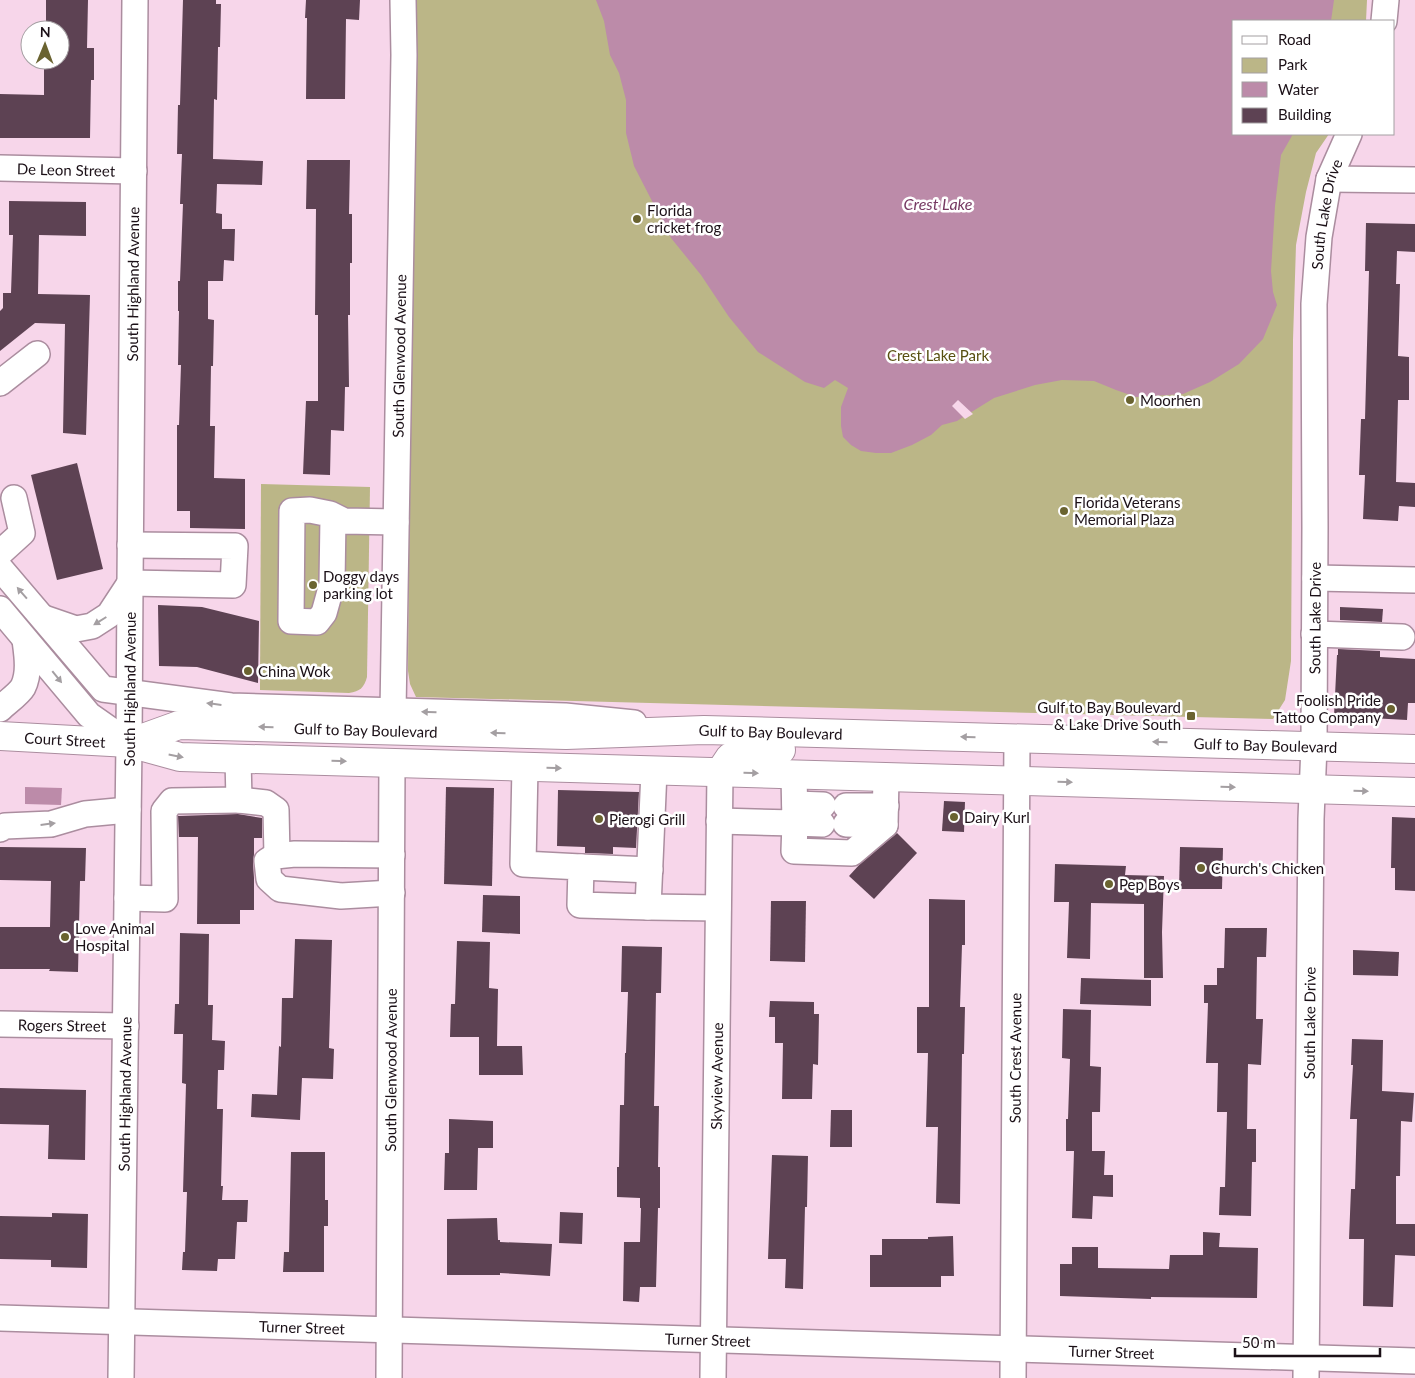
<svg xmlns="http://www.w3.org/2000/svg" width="1415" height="1378" font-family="Lato,sans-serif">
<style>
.green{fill:#bbb687}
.water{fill:#bc8ba9}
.pier{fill:#f7d6ea}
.building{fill:#5d4253}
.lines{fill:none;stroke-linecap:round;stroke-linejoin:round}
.minor-casing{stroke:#ab8d9f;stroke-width:28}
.major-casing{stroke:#ab8d9f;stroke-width:30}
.minor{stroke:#fff;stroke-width:25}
.major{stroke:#fff;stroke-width:28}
.oneway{fill:#a49fa2}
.poi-dot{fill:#6a6330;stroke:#fff;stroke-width:2}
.labels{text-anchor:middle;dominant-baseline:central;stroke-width:5;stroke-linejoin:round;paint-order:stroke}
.street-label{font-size:15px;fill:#1b1017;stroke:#fff}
.poi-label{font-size:15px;fill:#1b1017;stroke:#fff;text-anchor:start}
.park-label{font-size:15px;fill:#585010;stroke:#fff}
.water-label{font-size:16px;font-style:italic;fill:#763962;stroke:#fff}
</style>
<rect width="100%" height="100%" fill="#f7d6ea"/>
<!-- green -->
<g class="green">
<path d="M413 0H1367L1366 21H1234V134H1329L1316 153 1306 192 1296 245 1293 340 1291 661 1285 700 1273 719 416 697 410 684 408 671Z"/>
<path d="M261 484 370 487 367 677C364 688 360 691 349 693L260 690Z"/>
</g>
<!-- water -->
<g class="water">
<path d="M596 0H1334L1331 21H1234V134H1293L1281 155 1275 206 1271 271 1273 292 1277 305 1263 339 1239 364 1210 382 1183 394 1136 397 1116 390 1094 381 1062 380 1035 385 994 398 957 421 942 425 931 435 912 445 891 453H876L861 451 851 445 843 437 841 426V407L848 388 835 380 824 388 805 382 758 352 729 317 701 275 671 238 634 166 626 133V100L619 73 610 55 604 21Z"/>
<path d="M25 787 62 788 61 805 25 804Z"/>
</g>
<!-- pier -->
<path class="pier" d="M958 400 973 414 965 419 952 406Z"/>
<!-- building -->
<g class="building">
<path d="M46 0H88L87 48H94V80H91L90 138H0V94L44 95V65H57V60H60V30H46Z"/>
<path d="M183 0H216V4H221L220 47H218L217 100 214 99 213 159 263 161 262 185 217 184 216 213 222 214V229H235L234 261 224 260 223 281H208V319L214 320 213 366H211L210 426H215L214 478 245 479V529L190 528V511H177V425H179L181 365H178L179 311H178V281H180L183 204H180L182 154H177L178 105H180Z"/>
<path d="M306 0H360L359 20 346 19 345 99H306L307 18H305Z"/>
<path d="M307 160H350L349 214H352V263H350V315H348L349 387H345L344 431 331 430 330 475 303 474 306 401H318V315H315L316 209H306Z"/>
<path d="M9 201 86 202V236L39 235 38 294 90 295 86 435 63 433 65 324 35 323 0 351V311L3 308V293H11L13 235H9Z"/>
<path d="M1366 223 1415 224V252L1397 251 1396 284H1400L1398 356 1409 357V400H1398L1396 482 1415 483V507L1399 506 1398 521 1363 519 1365 475H1359L1361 419H1365L1369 271H1365Z"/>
<path d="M77 463 103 569 57 580 31 475Z"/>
<path d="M158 605 202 607 259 621 258 683 197 667 159 666Z"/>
<path d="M1340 607 1383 609 1382 622 1340 620Z"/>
<path d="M1338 649 1380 651V657L1415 659V703H1408L1407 720 1334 716 1337 655H1338Z"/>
<path d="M446 787 494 788 492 886 444 884Z"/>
<path d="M558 790 639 792 636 848 613 847V854L585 853V847L557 846Z"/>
<path d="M944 801 965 802 964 832 942 831Z"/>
<path d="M238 814 262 818V838H254V854L253 863 254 878V910H240V924H197L198 837H179L178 816Z"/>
<path d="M1392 817 1415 818V891L1395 890V868H1391Z"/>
<path d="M897 833 917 853 874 899 849 876 860 864Z"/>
<path d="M0 847 86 848 85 881H80L78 972 49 971 50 969H0V927H50L51 881 0 880Z"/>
<path d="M1180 847 1223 848 1222 889H1179Z"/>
<path d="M1055 864 1126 866 1125 875 1164 876 1162 932 1163 978H1144V904L1091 903 1090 959 1067 958 1069 902H1054Z"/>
<path d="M483 895 520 896V934L482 932Z"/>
<path d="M929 899 965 900V945H962L960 1007H965L964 1054H962L960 1204 936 1203 938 1127H926L928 1053H917V1007H929Z"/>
<path d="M771 901H806L805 962 770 961Z"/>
<path d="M1225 928H1267L1266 957H1257L1256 1019H1263L1261 1065 1248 1064 1247 1129H1256V1162H1252L1251 1216 1219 1215 1220 1187H1225L1227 1112H1217L1218 1063H1206L1208 1003H1204V985H1217V968H1224Z"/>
<path d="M180 933 209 934 208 1005H213L212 1040 225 1041 224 1070H218L217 1109H223L221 1186H223L222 1200H248L247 1222H237L235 1259H218L217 1271 182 1270 183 1252H185L187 1192H183L186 1084 182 1083 183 1034H174L175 1004H179Z"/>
<path d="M295 939 332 940 329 1048 334 1049 333 1079 302 1078 300 1120 251 1117 252 1094 277 1095 279 1046 281 1047 282 998H293Z"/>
<path d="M457 941 490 942 489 988 498 989 497 1046H522L523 1075H479V1037H450L451 1004H455Z"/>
<path d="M622 946 662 947 661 993H656L655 1054 654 1106H659L658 1167H660V1208H658L656 1287H640L639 1302 623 1301 624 1242H640L641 1208H640V1198L617 1197V1167H619L620 1105H624L625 1053H626L628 992H621Z"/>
<path d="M1353 950 1399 952 1398 976 1353 975Z"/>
<path d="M1081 978 1151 980V1006L1080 1004Z"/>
<path d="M770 1001 814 1002V1014H819L818 1065 813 1064 812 1099H782L783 1043H775V1017H769Z"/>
<path d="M1063 1009 1091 1010 1090 1066 1101 1067 1100 1112H1092V1151H1105L1104 1175H1113V1197L1093 1196 1092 1219 1072 1218 1074 1151H1066V1119H1068L1070 1059 1062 1058Z"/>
<path d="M1352 1039 1383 1040 1382 1091 1414 1093 1412 1122 1401 1121 1400 1176H1396V1224H1415V1256L1395 1255 1393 1307 1363 1306 1364 1239H1349L1351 1189H1355L1357 1119H1350L1353 1065H1351Z"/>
<path d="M0 1088 86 1090 85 1160 48 1159 49 1125 0 1124Z"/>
<path d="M831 1110H852V1147H830Z"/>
<path d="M449 1119 493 1121V1148H478L477 1190H444L445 1153H449Z"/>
<path d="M291 1152H325V1200H328V1226H324V1272H283L284 1252H289Z"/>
<path d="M772 1155 808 1156 807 1207H805L803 1289 785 1288 786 1259H768Z"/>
<path d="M560 1212 583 1213 582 1244 559 1243Z"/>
<path d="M52 1213 88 1214 87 1268 51 1267V1260L0 1259V1216L52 1217Z"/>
<path d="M497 1218 498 1240H500V1242L552 1244 550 1276 500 1273V1275H447V1219Z"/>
<path d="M1203 1232 1220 1233 1219 1247 1258 1248 1257 1298 1151 1297V1299L1060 1296V1264H1072V1247H1098V1268L1169 1269 1170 1255H1203Z"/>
<path d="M953 1236 954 1276H941V1287H870V1255H882V1239H928V1237Z"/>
</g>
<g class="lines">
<defs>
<g id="minor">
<path d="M1384 21 1386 0"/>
<path id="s1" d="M0 168 134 171"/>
<path d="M1329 179 1415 180"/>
<path d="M0 383 37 354"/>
<path d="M333 516 332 584 324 613 317 622 291 621 292 511 310 510 330 514 344 521 396 522"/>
<path d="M0 553 22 533 14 498"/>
<path d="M0 568 103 689 231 706 565 716 634 723"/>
<path d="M1315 578 1415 580"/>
<path d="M130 583 233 585 235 546 130 545"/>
<path d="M0 609 89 715 129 743"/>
<path d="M44 618 76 629 92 626 109 615 130 583"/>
<path d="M1314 634 1402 637"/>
<path d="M0 709C6 703 19 694 23 687 30 673 27 655 25 640"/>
<path id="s2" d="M393 711 404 55 403 0"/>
<path d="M525 767 523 864 581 867 580 905 648 907"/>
<path d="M654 771 648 907 718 908"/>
<path d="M239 800 266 803 276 810 277 856"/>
<path d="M795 804 823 805"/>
<path d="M846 806H886"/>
<path d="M719 821 795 823 794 775"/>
<path d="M822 824 795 823 794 851 852 853 885 825"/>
<path d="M846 824 885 825 886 777"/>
<path d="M0 829 5 826 51 824 85 814 128 810"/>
<path d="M581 867 650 870"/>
<path d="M392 893 341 896 280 889 269 879 267 861 275 856 295 854 392 855"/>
<path d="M127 898 165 899 164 811 172 801 239 800 238 759"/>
<path id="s3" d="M0 1024 126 1026"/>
<path id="s4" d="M0 1318 1415 1361"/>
<path id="s5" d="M121 1378 129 743 130 583 135 0"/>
<path id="s6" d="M389 1378 392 763"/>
<path id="s7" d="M713 1378 720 772"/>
<path id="s8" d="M1013 1378 1017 738"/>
<path id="s9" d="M1306 1378 1311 819 1314 746 1315 527 1314 304 1319 237 1329 179 1349 134"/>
</g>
<g id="major">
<path id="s10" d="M0 736 129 743 180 757 1415 792"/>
<path id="s11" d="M129 743 179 725 566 735 704 730 1415 749"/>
<path d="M720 772 730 757 746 750H781"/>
</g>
</defs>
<!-- minor casing -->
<use href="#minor" class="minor-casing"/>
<!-- major casing -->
<use href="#major" class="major-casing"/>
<!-- minor -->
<use href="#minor" class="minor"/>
<!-- major -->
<use href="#major" class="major"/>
</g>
<!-- one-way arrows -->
<defs><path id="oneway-solid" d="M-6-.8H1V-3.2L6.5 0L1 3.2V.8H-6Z" transform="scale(1.25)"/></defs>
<g class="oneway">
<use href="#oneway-solid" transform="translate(22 593) rotate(-131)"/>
<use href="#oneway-solid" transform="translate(100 621) rotate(148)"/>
<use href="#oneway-solid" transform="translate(57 677) rotate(51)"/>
<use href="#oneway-solid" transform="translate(214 704) rotate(-173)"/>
<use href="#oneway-solid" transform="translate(429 712) rotate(-178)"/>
<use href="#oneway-solid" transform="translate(266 727) rotate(-179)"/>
<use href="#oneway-solid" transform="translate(498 733) rotate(-179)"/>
<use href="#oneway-solid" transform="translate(968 737) rotate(-178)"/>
<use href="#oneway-solid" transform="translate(1160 742) rotate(-179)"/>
<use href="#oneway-solid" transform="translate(176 756) rotate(11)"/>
<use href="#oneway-solid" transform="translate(339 761) rotate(2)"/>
<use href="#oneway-solid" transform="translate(554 768) rotate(2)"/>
<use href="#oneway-solid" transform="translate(751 773) rotate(2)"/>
<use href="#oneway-solid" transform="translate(1065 782) rotate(2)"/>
<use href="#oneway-solid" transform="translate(1228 787) rotate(2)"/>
<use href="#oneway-solid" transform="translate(1361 791) rotate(2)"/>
<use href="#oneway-solid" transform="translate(48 824) rotate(-7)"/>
</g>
<!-- markers -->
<g class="poi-dot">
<circle cx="637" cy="219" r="5"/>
<circle cx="1130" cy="400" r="5"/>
<circle cx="1064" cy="511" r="5"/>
<circle cx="313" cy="585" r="5"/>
<circle cx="248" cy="671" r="5"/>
<circle cx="1391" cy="709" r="5"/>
<rect x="1186" y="711" width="10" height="10" rx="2.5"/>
<circle cx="954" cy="817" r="5"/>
<circle cx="599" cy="819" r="5"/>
<circle cx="1201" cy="868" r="5"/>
<circle cx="1109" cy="884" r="5"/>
<circle cx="65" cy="937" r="5"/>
</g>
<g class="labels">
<!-- street labels -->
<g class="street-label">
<text stroke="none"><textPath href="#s1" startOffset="66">De Leon Street</textPath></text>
<text stroke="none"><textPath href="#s9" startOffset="1165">South Lake Drive</textPath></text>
<text stroke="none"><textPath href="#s5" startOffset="1094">South Highland Avenue</textPath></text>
<text stroke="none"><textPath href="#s2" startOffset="355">South Glenwood Avenue</textPath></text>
<text stroke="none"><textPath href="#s9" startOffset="760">South Lake Drive</textPath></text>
<text stroke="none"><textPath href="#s5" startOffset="689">South Highland Avenue</textPath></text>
<text stroke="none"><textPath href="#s11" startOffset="240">Gulf to Bay Boulevard</textPath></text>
<text stroke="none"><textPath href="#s11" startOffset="645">Gulf to Bay Boulevard</textPath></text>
<text stroke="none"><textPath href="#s10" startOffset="65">Court Street</textPath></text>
<text stroke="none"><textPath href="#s11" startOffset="1140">Gulf to Bay Boulevard</textPath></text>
<text stroke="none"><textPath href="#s9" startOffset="355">South Lake Drive</textPath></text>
<text stroke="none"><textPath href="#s3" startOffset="62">Rogers Street</textPath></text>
<text stroke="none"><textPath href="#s8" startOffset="320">South Crest Avenue</textPath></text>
<text stroke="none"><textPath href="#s6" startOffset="308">South Glenwood Avenue</textPath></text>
<text stroke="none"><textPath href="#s7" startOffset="302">Skyview Avenue</textPath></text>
<text stroke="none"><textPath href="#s5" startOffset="284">South Highland Avenue</textPath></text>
<text stroke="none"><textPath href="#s4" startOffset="302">Turner Street</textPath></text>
<text stroke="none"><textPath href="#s4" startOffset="708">Turner Street</textPath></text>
<text stroke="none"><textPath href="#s4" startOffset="1112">Turner Street</textPath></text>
</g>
<!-- poi labels -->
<g class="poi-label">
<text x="647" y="210">Florida<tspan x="647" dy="17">cricket frog</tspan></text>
<text x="1140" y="400">Moorhen</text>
<text x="1074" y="502">Florida Veterans<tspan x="1074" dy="17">Memorial Plaza</tspan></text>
<text x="323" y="576">Doggy days<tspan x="323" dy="17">parking lot</tspan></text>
<text x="258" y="671">China Wok</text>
<text x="1381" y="700" text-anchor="end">Foolish Pride<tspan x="1381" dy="17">Tattoo Company</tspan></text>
<text x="1181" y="707" text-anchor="end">Gulf to Bay Boulevard<tspan x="1181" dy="17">&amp; Lake Drive South</tspan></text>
<text x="964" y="817">Dairy Kurl</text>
<text x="609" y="819">Pierogi Grill</text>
<text x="1211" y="868">Church's Chicken</text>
<text x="1119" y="884">Pep Boys</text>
<text x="75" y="928">Love Animal<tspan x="75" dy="17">Hospital</tspan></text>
</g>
<!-- park labels -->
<g class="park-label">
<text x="938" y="355">Crest Lake Park</text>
</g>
<!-- water labels -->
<g class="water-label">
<text x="938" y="203">Crest Lake</text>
</g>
</g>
<!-- legend -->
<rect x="1232" y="20" width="162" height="115" fill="#ffffff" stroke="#a49fa2"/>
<rect x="1242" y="36" width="25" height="8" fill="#ffffff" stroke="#a49fa2"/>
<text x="1278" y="45" font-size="15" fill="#1b1017">Road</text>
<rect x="1242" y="58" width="25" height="15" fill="#bbb687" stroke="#a49fa2"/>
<text x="1278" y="70" font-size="15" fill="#1b1017">Park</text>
<rect x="1242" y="82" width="25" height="15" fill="#bc8ba9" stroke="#a49fa2"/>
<text x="1278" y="95" font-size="15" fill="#1b1017">Water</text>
<rect x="1242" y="108" width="25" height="15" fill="#5d4253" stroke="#a49fa2"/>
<text x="1278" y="120" font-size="15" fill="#1b1017">Building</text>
<!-- north arrow -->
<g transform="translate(45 45) rotate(1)"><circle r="24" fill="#ffffff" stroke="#a49fa2"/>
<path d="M0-4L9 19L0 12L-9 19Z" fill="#6a6330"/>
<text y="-8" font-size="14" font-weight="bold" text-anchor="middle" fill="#1b1017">N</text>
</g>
<!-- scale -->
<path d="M1235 1348v8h145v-8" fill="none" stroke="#1b1017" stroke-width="2.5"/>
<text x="1242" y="1348" font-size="15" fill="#1b1017" stroke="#ffffff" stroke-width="4" paint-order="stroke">50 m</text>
</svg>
